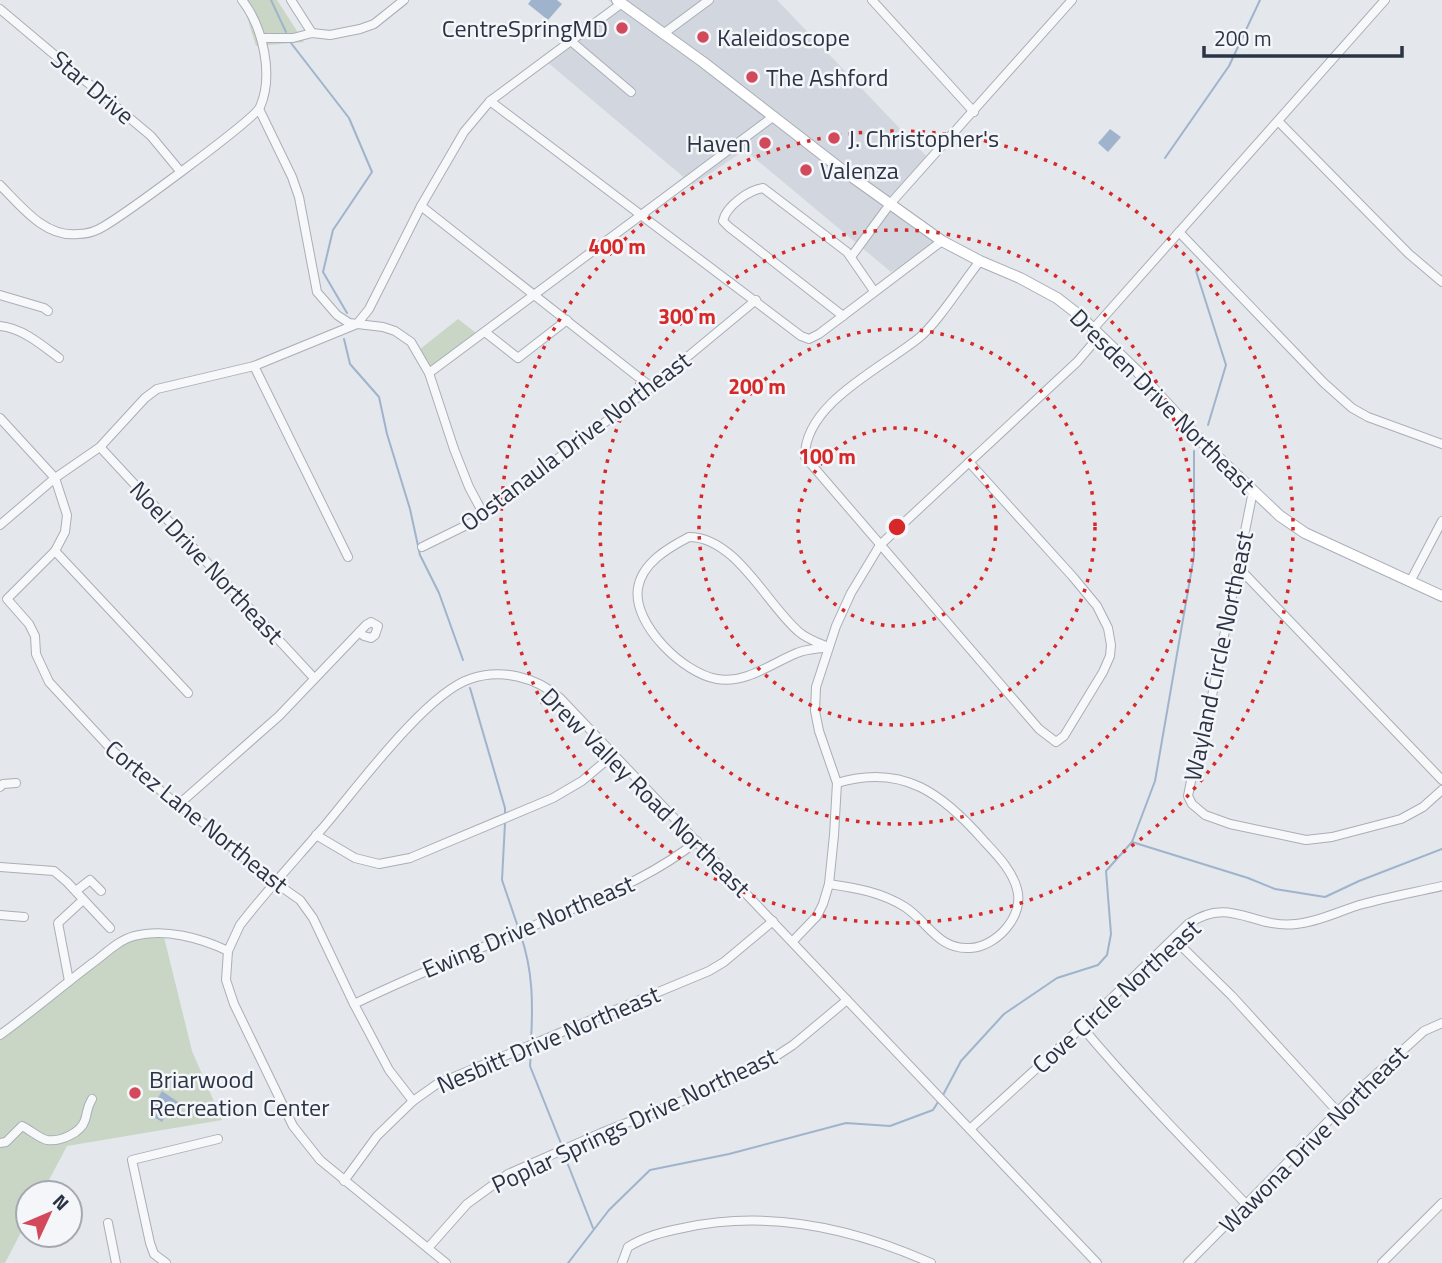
<svg xmlns="http://www.w3.org/2000/svg" width="1442" height="1263" font-family="'Titillium Web',sans-serif">
<style>
.built{fill:#d2d6de}
.green{fill:#c9d6c5}
.water{fill:#9fb4cc}
.lines{fill:none;stroke-linecap:round;stroke-linejoin:round}
.stream{stroke:#9fb4cc;stroke-width:2}
.street-casing{stroke:#a9aeb7;stroke-width:10}
.secondary-casing{stroke:#a9aeb7;stroke-width:12}
.street{stroke:#f7f8fa;stroke-width:8}
.secondary{stroke:#fff;stroke-width:10}
.ring{fill:none;stroke:#d62828;stroke-width:3.5;stroke-dasharray:3.5 7}
.poi-dot{fill:#d1495b;stroke:#f4f6f9;stroke-width:2.5}
.labels{text-anchor:middle;dominant-baseline:central;stroke-width:5;stroke-linejoin:round;paint-order:stroke}
.poi-label{font-size:24px;fill:#2b3445;stroke:#f4f6f9;text-anchor:start}
.street-label{font-size:24px;fill:#2b3445;stroke:#f4f6f9}
.centre{fill:#d62828;stroke:#f4f6f9;stroke-width:3.5}
.ring-label{font-size:21px;text-anchor:middle;font-weight:bold;fill:#d62828;stroke:#f4f6f9;stroke-width:5;stroke-linejoin:round;paint-order:stroke}
</style>
<rect width="100%" height="100%" fill="#e4e7ec"/>
<!-- built -->
<path class="built" d="M608 0H777L931 161 889 205 941 243 891 272 745 150 693 185 546 61 620 10Z"/>
<!-- green -->
<g class="green">
<path d="M239 0H277L304 42 256 46 244 7Z"/>
<path d="M458 319 476 333 430 369 419 350Z"/>
<path d="M127 937H164L192 1051 222 1120 67 1146 42 1193H28V1219L5 1263H0V1036Z"/>
</g>
<!-- water -->
<g class="water">
<path d="M531 0H557L562 4 548 20 528 4Z"/>
<path d="M1110 129 1121 137 1108 152 1098 143Z"/>
<path d="M162 1091 181 1104 172 1119 166 1115 162 1122 154 1117 159 1110 153 1106Z"/>
</g>
<g class="lines">
<!-- stream -->
<g class="stream">
<path d="M271 0 286 32"/>
<path d="M291 43 349 118 372 172 333 230 323 272 347 313"/>
<path d="M1165 158 1229 66 1260 0"/>
<path d="M1196 271 1226 365 1208 425"/>
<path d="M344 339 350 364 379 397 387 434 410 509 420 555 439 593 463 660"/>
<path d="M470 688 505 808V814"/>
<path d="M505 823 502 880 518 927"/>
<path d="M1132 842 1248 878 1275 889 1325 897 1359 881 1442 849"/>
<path d="M521 936C533 971 533 1004 531 1041"/>
<path d="M531 1050 530 1066 562 1146"/>
<path d="M943 1095 961 1061 1004 1014 1057 978 1098 965 1107 955 1111 934 1106 871 1132 842 1155 781 1194 556V451"/>
<path d="M563 1152 593 1228"/>
<path d="M568 1263 609 1210 650 1170 729 1154 846 1123 890 1126 933 1110 938 1102"/>
</g>
<defs>
<g id="street">
<path d="M291 0 312 33"/>
<path d="M872 0 974 112"/>
<path d="M0 9 151 136 180 171"/>
<path d="M663 34 709 0"/>
<path d="M261 38H293L312 33 330 35 360 29 374 24 404 0"/>
<path d="M572 42 631 92"/>
<path d="M490 101 801 336 809 339 819 334 942 241"/>
<path d="M259 109 292 177 299 197 317 292 337 315 349 323 383 327 395 331 411 342 429 373 454 449 469 487 484 515"/>
<path d="M1278 121 1409 254 1442 282"/>
<path d="M0 185C21 206 45 238 78 234 84 234 93 232 99 229 119 219 254 120 260 107 274 75 263 27 242 0"/>
<path d="M421 206 651 387"/>
<path d="M1179 232 1324 383 1352 408 1368 417 1442 444"/>
<path d="M851 257 890 204 1072 0"/>
<path d="M0 295 44 308 48 311"/>
<path d="M843 316 729 227 723 221C726 206 749 190 763 188L847 252 874 291"/>
<path d="M0 326C22 328 42 345 59 358"/>
<path d="M485 332 518 358 567 320"/>
<path d="M254 366 348 557"/>
<path d="M429 373 774 116"/>
<path d="M0 418 55 478 67 515 65 532 55 551 7 599 29 624 35 636 36 654 49 682 113 751 178 805 209 827 260 872 300 900 313 918 354 1004 389 1070 413 1101"/>
<path d="M100 447 314 678"/>
<path d="M969 462 1073 577 1097 606 1108 628 1111 645 1110 656 1103 672 1064 736 1056 742 1039 729 805 457C804 403 884 367 920 337 939 321 963 282 980 261"/>
<path d="M1253 491 1204 736 1191 781 1188 796 1192 804 1205 815 1230 824 1306 840 1332 837 1401 819 1423 807 1442 790"/>
<path d="M0 525 55 478 100 447 145 398 157 389 254 366 357 324 369 309 421 206 464 132 490 101 622 3"/>
<path d="M689 537C736 537 767 605 799 632 807 639 819 643 828 647 818 649 806 649 797 653 772 663 746 684 717 679 684 674 632 624 638 588 642 563 668 548 689 537Z"/>
<path d="M422 547 479 519 651 387 756 300"/>
<path d="M55 551 188 693"/>
<path d="M1237 566 1442 780"/>
<path d="M1411 580 1442 521"/>
<path d="M0 787 3 784 16 783"/>
<path d="M178 805 279 716 366 625 371 622 378 626 375 635 371 638 364 636 359 632"/>
<path d="M316 835 355 858 379 864 410 858 553 798 582 781 614 754"/>
<path d="M0 867 54 871 67 882 110 928"/>
<path d="M829 884C856 888 881 892 905 907 928 922 938 950 970 948 996 947 1025 916 1017 889 1012 870 997 855 984 841 943 794 903 763 837 783"/>
<path d="M76 891 90 880 101 891"/>
<path d="M0 915 24 917"/>
<path d="M1174 939 1232 996 1337 1111"/>
<path d="M793 941 817 916 823 904 829 884 834 835 837 783 819 731 815 711 816 687 836 626 851 593 880 545 1077 362 1095 341 1094 328 1385 0"/>
<path d="M69 981 58 923 83 900"/>
<path d="M354 1004C422 971 492 944 561 914 609 893 656 874 697 841"/>
<path d="M1082 1027C1134 1089 1190 1146 1246 1204"/>
<path d="M0 1035C32 1012 62 986 94 962 106 953 119 940 134 936 165 928 201 938 228 951"/>
<path d="M970 1129 1082 1027 1188 924C1231 895 1252 929 1296 924 1319 922 1341 910 1363 904 1389 897 1416 892 1442 886"/>
<path d="M0 1143 6 1142 22 1126C30 1130 39 1138 47 1140 60 1142 81 1133 85 1120 88 1111 86 1109 92 1099"/>
<path d="M344 1181 377 1136 413 1101 437 1084 709 971 724 962 773 921"/>
<path d="M108 1223 116 1263"/>
<path d="M428 1248 467 1204 508 1174 601 1133 705 1092 767 1062 793 1045 847 1000"/>
<path d="M166 1263 154 1254 150 1243 132 1160 218 1139"/>
<path d="M446 1263 320 1160 293 1126 234 1004 226 980 228 951 240 925C267 890 298 857 327 823 358 786 427 693 470 679 501 668 536 677 560 698L1097 1263"/>
<path d="M622 1263 628 1247C646 1236 663 1232 683 1228 768 1209 853 1228 931 1263"/>
<path d="M1188 1263 1360 1089 1424 1031 1442 1023"/>
<path d="M1382 1263 1442 1203"/>
</g>
<path id="secondary" d="M617 0 703 62 841 169 942 241 980 261 1020 278 1057 298 1079 315 1137 371 1202 442 1280 516 1305 533 1442 596"/>
</defs>
<!-- street casing -->
<use href="#street" class="street-casing"/>
<!-- secondary casing -->
<use href="#secondary" class="secondary-casing"/>
<!-- street -->
<use href="#street" class="street"/>
<!-- secondary -->
<use href="#secondary" class="secondary"/>
</g>
<!-- distance rings -->
<g class="ring">
<circle cx="897" cy="527" r="99"/>
<circle cx="897" cy="527" r="198"/>
<circle cx="897" cy="527" r="297"/>
<circle cx="897" cy="527" r="396"/>
</g>
<!-- markers -->
<g class="poi-dot">
<circle cx="622" cy="28" r="7"/>
<circle cx="703" cy="37" r="7"/>
<circle cx="752" cy="77" r="7"/>
<circle cx="834" cy="138" r="7"/>
<circle cx="765" cy="143" r="7"/>
<circle cx="806" cy="170" r="7"/>
<circle cx="135" cy="1093" r="7"/>
</g>
<g class="labels">
<!-- poi labels -->
<g class="poi-label">
<text x="608" y="28" text-anchor="end">CentreSpringMD</text>
<text x="717" y="37">Kaleidoscope</text>
<text x="766" y="77">The Ashford</text>
<text x="848" y="138">J. Christopher's</text>
<text x="751" y="143" text-anchor="end">Haven</text>
<text x="820" y="170">Valenza</text>
<text x="149" y="1079">Briarwood<tspan x="149" dy="28">Recreation Center</tspan></text>
</g>
<!-- street labels -->
<g class="street-label">
<text transform="translate(93 87) rotate(40)">Star Drive</text>
<text transform="translate(1163 401) rotate(45)">Dresden Drive Northeast</text>
<text transform="translate(575 441) rotate(-37)">Oostanaula Drive Northeast</text>
<text transform="translate(207 562) rotate(47)">Noel Drive Northeast</text>
<text transform="translate(1218 656) rotate(-78)">Wayland Circle Northeast</text>
<text transform="translate(646 792) rotate(45)">Drew Valley Road Northeast</text>
<text transform="translate(197 816) rotate(39)">Cortez Lane Northeast</text>
<text transform="translate(528 926) rotate(-23)">Ewing Drive Northeast</text>
<text transform="translate(1116 996) rotate(-42)">Cove Circle Northeast</text>
<text transform="translate(548 1039) rotate(-23)">Nesbitt Drive Northeast</text>
<text transform="translate(634 1120) rotate(-25)">Poplar Springs Drive Northeast</text>
<text transform="translate(1313 1139) rotate(-45)">Wawona Drive Northeast</text>
</g>
</g>
<circle cx="897" cy="527" r="10" class="centre"/>
<g class="ring-label">
<text x="617" y="254">400 m</text>
<text x="687" y="324">300 m</text>
<text x="757" y="394">200 m</text>
<text x="827" y="464">100 m</text>
</g>
<!-- north arrow -->
<g transform="translate(49 1214) rotate(46)"><circle r="33" fill="#f4f6f9" stroke="#a4a8b1" stroke-width="2"/>
<path d="M0-5L12 26L0 18L-12 26Z" fill="#d1495b"/>
<text y="-10" font-size="19" font-weight="bold" text-anchor="middle" fill="#2b3445">N</text>
</g>
<!-- scale -->
<path d="M1204 46v10h198v-10" fill="none" stroke="#2b3445" stroke-width="3.5"/>
<text x="1214" y="46" font-size="21" fill="#2b3445" stroke="#f4f6f9" stroke-width="5" paint-order="stroke">200 m</text>
</svg>
